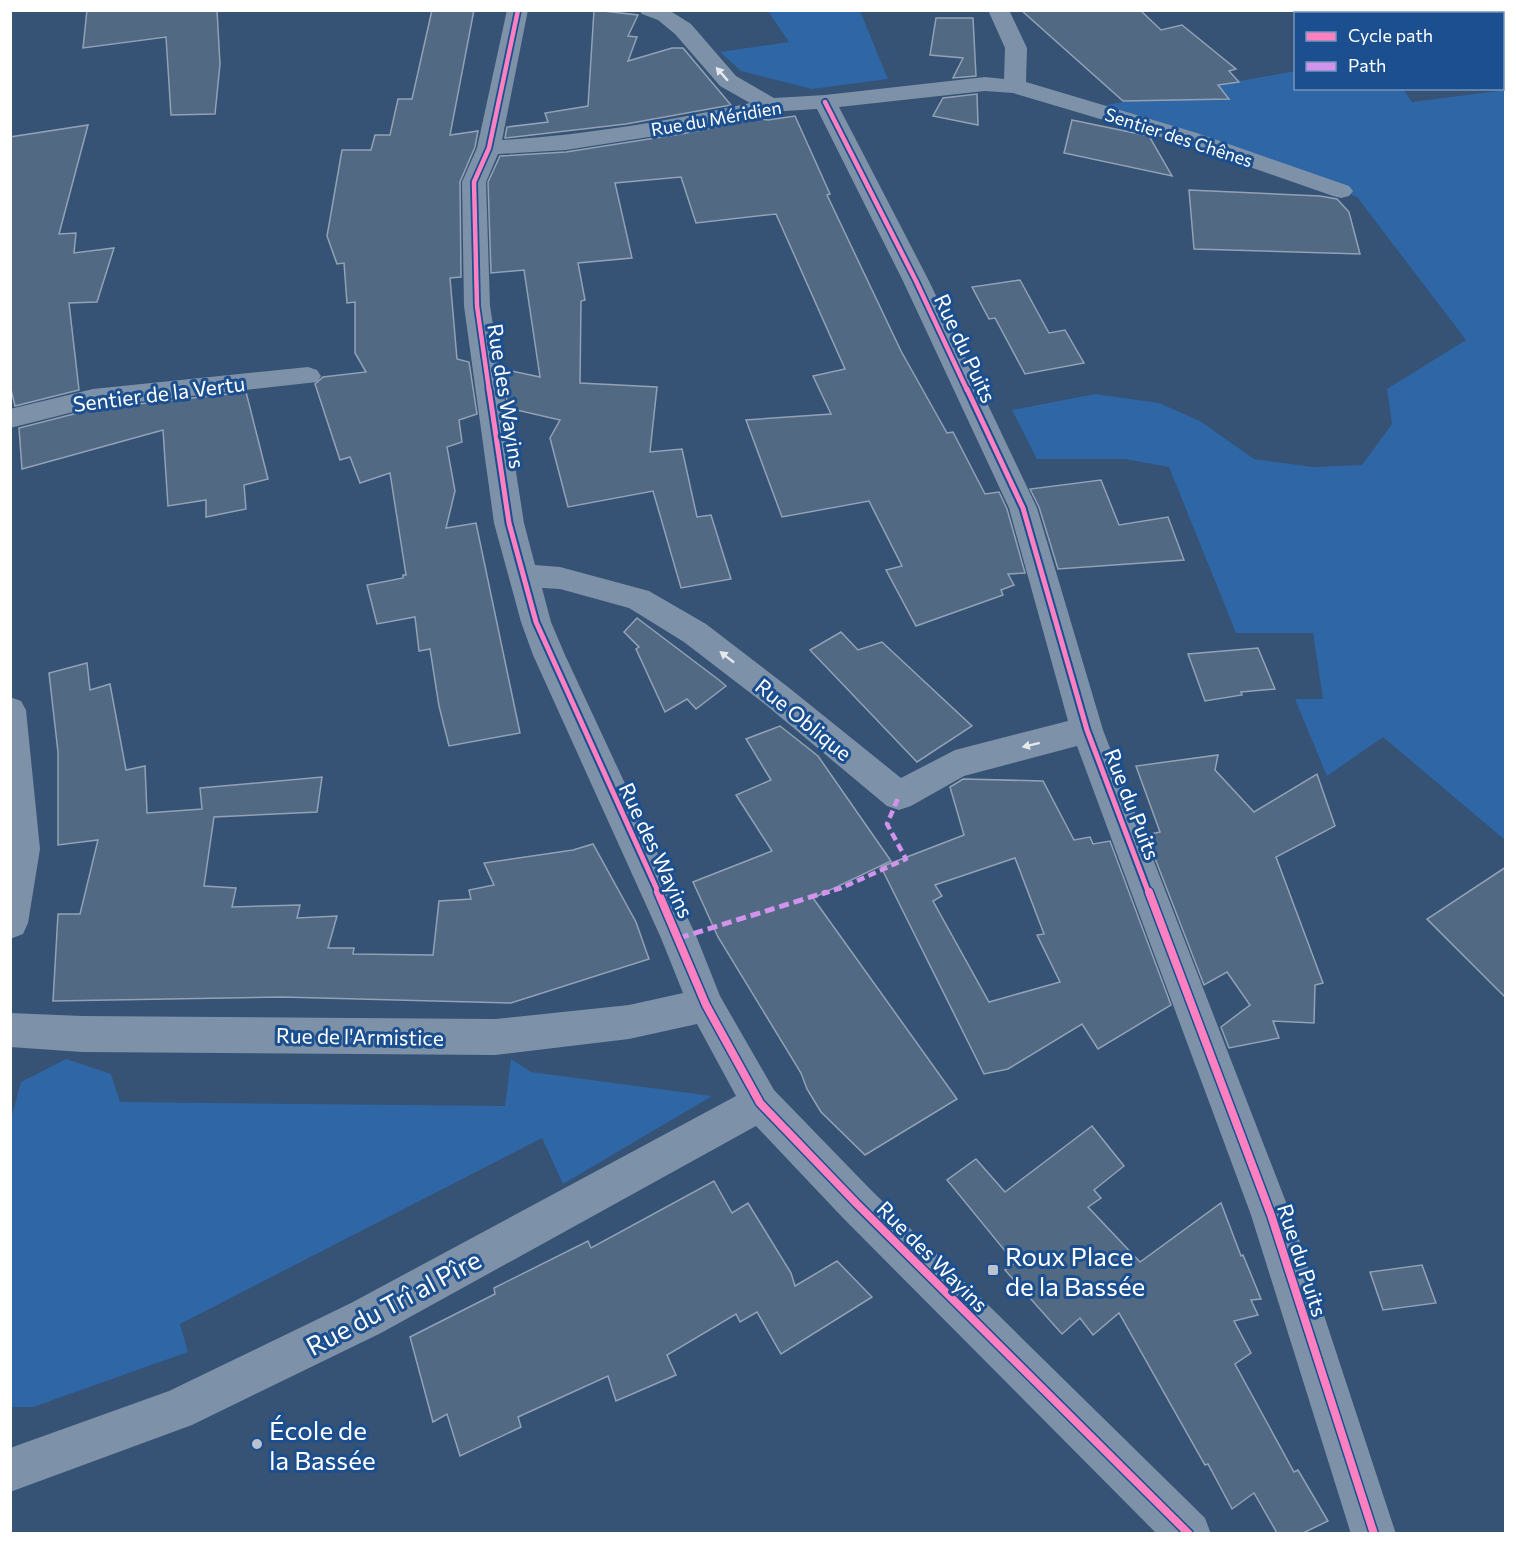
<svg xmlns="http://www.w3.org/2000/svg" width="1516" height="1544" font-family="Commissioner,sans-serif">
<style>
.green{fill:#2f66a5}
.building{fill:#526984;stroke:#92a2b6;stroke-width:1.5;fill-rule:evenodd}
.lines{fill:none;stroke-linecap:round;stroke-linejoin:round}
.street{fill:#7d92a8;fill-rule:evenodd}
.quiet-far1{stroke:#d193ec;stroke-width:4.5;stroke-dasharray:8 4.5;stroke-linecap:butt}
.quiet{stroke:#d193ec;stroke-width:5;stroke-dasharray:10 5;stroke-linecap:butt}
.cycleway-far2-casing{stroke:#1b4f8f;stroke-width:8}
.cycleway-far1-casing{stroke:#1b4f8f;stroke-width:9}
.cycleway-casing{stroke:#1b4f8f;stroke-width:11}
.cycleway-far2{stroke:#ff80c0;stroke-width:4.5}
.cycleway-far1{stroke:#ff80c0;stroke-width:5}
.cycleway{stroke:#ff80c0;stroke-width:8}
.oneway{fill:#e5e9ee}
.poi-dot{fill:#b9c2ce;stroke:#1b4f8f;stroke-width:2}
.labels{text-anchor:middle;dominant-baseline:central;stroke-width:6;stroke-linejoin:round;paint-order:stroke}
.far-street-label{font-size:18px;fill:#fff;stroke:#1b4f8f}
.street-label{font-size:21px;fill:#fff;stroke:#1b4f8f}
.near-poi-label{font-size:26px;fill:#fff;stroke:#1b4f8f;text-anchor:start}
.near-street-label{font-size:26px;fill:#fff;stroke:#1b4f8f}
</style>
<rect width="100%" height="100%" fill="#365274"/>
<!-- green -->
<g class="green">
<path d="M768 11H860L888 79 812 89 741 71 720 52 789 42Z"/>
<path d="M1295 71 1296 88 1403 89 1412 102 1505 90V840L1383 737 1327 776 1295 699H1323L1313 633H1236L1169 467 1125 459H1037L1012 410 1095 394 1159 403 1200 421 1254 459 1313 467 1362 465 1392 424 1387 389 1466 340 1357 197 1106 105Z"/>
<path d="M66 1059 111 1074 120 1102 505 1106 511 1059 531 1072 712 1096 563 1184 542 1138 180 1324 188 1352 33 1407H11V1119L21 1082Z"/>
</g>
<!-- building -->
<g class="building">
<path d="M87 10H217L220 64 215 114 171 115 166 37 83 48Z"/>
<path d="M432 10H474L450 135 478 131 475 147 460 182 461 277 450 278 457 359 469 362 477 414 459 420 462 442 447 447 455 491 446 528 476 523 520 733 449 746 439 706 430 649 419 651 415 617 377 624 367 585 403 578V575H406L390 473 360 483 350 457 340 460 315 384 323 377 366 372 355 353V302L347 303 344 263 337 264 327 236 342 150H371L375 135H390L398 99H412Z"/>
<path d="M594 10 638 15 628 36 637 37 628 61 672 48H683L731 105 626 124 505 138 507 127 548 122 545 113 588 106Z"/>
<path d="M1021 10H1140L1161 30 1182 25 1236 69 1229 71 1239 82 1218 85 1229 99 1123 101Z"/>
<path d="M936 18H973L976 76 953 78 963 58 930 55Z"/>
<path d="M977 94 978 125 933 116 943 98Z"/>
<path d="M795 116 830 194 827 195 901 351 947 433 953 432 985 494 999 492 1007 509 1025 573 1008 574 1014 585 1001 590 1003 595 916 626 886 570 902 566 869 501 782 517 746 420 831 414 813 376 845 369 776 214 696 223 681 177 615 183 632 258 578 263 585 300 581 301 580 383 657 387 650 452 682 449 697 517 711 515 731 579 681 588 653 491 568 507 550 438 560 420 508 408 502 369 540 377 524 270 491 273 488 182 500 156 566 152 687 133 756 118 768 120Z"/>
<path d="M1072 120 1149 136 1172 176 1064 153Z"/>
<path d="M88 125 59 234 76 233 74 253 114 248 97 302 69 303 79 390 15 406 10 385V137Z"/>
<path d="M1189 190 1320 196 1337 199 1349 212 1360 254 1194 249Z"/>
<path d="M1020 280 1049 333 1065 330 1084 363 1025 374 995 318 989 319 972 287Z"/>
<path d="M246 392 268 479 244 485 246 509 206 517V500L168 506 163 430 22 469 19 428 93 409Z"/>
<path d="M1101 480 1119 525 1168 517 1184 560 1058 569 1039 507 1030 489Z"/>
<path d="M637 618 719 680 726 686 696 709 687 699 665 712 636 649 639 647 624 632Z"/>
<path d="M841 632 858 650 882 642 972 726 917 762 810 650Z"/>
<path d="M1258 648 1275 689 1241 692 1242 695 1205 701 1188 654Z"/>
<path d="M87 663 90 690 110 684 126 770 145 766 147 813 202 809 200 788 322 777 317 812 214 817 204 886 236 888 232 907 300 905 297 918 337 916 328 948H354L353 954 433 955 439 901 471 899 469 890 494 885 484 863 573 850 593 844 636 922 649 959 511 1003 282 997 53 1001 58 914H80L98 840 58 845V752L49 673Z"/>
<path d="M780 726 818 756 891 861 813 898 957 1099 865 1155 821 1112 807 1089 801 1073 718 937 693 882 772 851 736 795 771 780 746 739Z"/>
<path d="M1218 755 1215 770 1254 812 1317 774 1335 826 1276 857 1323 983 1315 985 1314 1023 1273 1021 1279 1038 1229 1048 1221 1027 1250 1005 1227 972 1204 985 1146 835 1160 832 1136 766Z"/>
<path d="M963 779 1043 781 1074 840 1090 837 1093 844 1110 841 1171 1005 1098 1049 1082 1024 1008 1069 984 1074 881 867 964 835 950 787ZM1015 858 1044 934 1037 935 1060 982 989 1002 933 901 942 896 935 885Z"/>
<path d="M1506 867V998L1427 919Z"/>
<path d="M1092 1126 1124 1166 1094 1190 1101 1198 1088 1207 1140 1262 1221 1203 1241 1256 1243 1255 1261 1299 1251 1300 1258 1315 1234 1321 1251 1353 1235 1364 1294 1472 1298 1470 1328 1521 1303 1533H1277L1254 1493 1232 1509 1208 1464 1205 1465 1119 1313 1093 1335 1080 1318 1062 1334 1005 1270 1015 1263 947 1180 976 1159 1005 1192Z"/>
<path d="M714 1181 732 1213 748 1203 791 1273 795 1286 837 1261 872 1297 781 1354 757 1312 740 1322 736 1314 667 1355 676 1375 616 1401 608 1376 518 1417 521 1427 460 1456 447 1414 433 1422 410 1337 495 1294 494 1288 588 1241 591 1248Z"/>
<path d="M1422 1265 1436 1303 1383 1310 1370 1272Z"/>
</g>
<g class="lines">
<!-- street -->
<g class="street">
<path d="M507 10H528L502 140C586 135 668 121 750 103L720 86 675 34 658 20 642 14 639 10 672 12 691 24 736 76 774 98 825 95 985 77 1004 79 1005 48 988 10H1009L1027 48 1026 82 1197 133 1349 186 1353 191 1349 196 1341 198 1333 196 1181 143 1013 93 985 91 839 107 929 281 1037 508 1103 730 1291 1215 1396 1534H1351L1251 1215 1077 746 964 776 911 806 899 810 887 806 766 705 684 642 629 608 560 589 542 588 551 622 565 655 697 938 720 996 774 1090 871 1190 1205 1518 1211 1534H1157L843 1218 756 1126 381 1333 192 1425 10 1492V1448L169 1391 351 1303 736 1096 697 1024 629 1039 495 1055 82 1052 10 1047V1013L82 1016 495 1019 629 1005 683 993 661 938 533 655 521 622 494 523 464 306 462 182 477 148ZM817 109 903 281 1009 508 1068 721 955 750 901 778 788 687 706 624 649 591 560 567 535 565 524 523 490 306 486 182 498 154 566 150 687 131 770 112Z"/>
<path d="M308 367 317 370 321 376 317 382 93 407 10 428V409L93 389Z"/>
<path d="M10 697 21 701 26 710 40 849 28 923 23 934 10 939Z"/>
</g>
<!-- quiet-far1 -->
<path class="quiet-far1" d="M822 894 841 888 906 859 887 824 899 796"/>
<!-- quiet -->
<path class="quiet" d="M679 938 827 892"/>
<defs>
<g id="cycleway-far2">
<path d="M825 102 916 281 967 390"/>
<path d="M489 390 477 306 474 182 489 148 518 10"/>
</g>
<g id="cycleway-far1">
<path d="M489 389 509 523 536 622 659 894"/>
<path d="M967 389 1023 508 1087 730 1149 894"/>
</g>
<g id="cycleway">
<path d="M658 892 706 1005 760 1103 857 1204 1189 1534"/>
<path d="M1149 892 1271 1215 1374 1534"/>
</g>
</defs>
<!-- cycleway-far2 casing -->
<use href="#cycleway-far2" class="cycleway-far2-casing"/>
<!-- cycleway-far1 casing -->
<use href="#cycleway-far1" class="cycleway-far1-casing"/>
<!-- cycleway casing -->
<use href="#cycleway" class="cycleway-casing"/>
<!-- cycleway-far2 -->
<use href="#cycleway-far2" class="cycleway-far2"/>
<!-- cycleway-far1 -->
<use href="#cycleway-far1" class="cycleway-far1"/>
<!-- cycleway -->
<use href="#cycleway" class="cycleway"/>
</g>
<!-- one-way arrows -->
<defs><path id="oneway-solid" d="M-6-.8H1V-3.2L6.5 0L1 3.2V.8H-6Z" transform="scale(1.5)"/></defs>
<g class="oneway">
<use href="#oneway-solid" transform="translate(722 74) rotate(-131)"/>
<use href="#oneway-solid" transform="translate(727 657) rotate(-142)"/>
<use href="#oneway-solid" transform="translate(1031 745) rotate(166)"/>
</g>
<!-- markers -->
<g class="poi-dot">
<rect x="987" y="1264" width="12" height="12" rx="3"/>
<circle cx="257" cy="1444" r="6"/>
</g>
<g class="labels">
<!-- far-street labels -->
<g class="far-street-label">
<text transform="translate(716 118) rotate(-10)">Rue du Méridien</text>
<text transform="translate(1179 137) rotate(18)">Sentier des Chênes</text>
</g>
<!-- street labels -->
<g class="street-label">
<text transform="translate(966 348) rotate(65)">Rue du Puits</text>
<text transform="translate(159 393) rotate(-7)">Sentier de la Vertu</text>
<text transform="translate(507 396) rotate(81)">Rue des Wayins</text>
<text transform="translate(804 719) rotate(39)">Rue Oblique</text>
<text transform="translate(1133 804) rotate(69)">Rue du Puits</text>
<text transform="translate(657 850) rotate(65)">Rue des Wayins</text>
<text transform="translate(360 1036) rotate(1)">Rue de l'Armistice</text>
<text transform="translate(933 1256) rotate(45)">Rue des Wayins</text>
<text transform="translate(1303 1260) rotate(72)">Rue du Puits</text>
</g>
<!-- near-poi labels -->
<g class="near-poi-label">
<text x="1005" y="1255">Roux Place<tspan x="1005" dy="30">de la Bassée</tspan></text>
<text x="269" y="1429">École de<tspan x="269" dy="30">la Bassée</tspan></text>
</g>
<!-- near-street labels -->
<g class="near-street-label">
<text transform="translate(393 1302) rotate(-28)">Rue du Trî al Pîre</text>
</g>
</g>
<!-- border -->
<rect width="1516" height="1544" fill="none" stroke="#ffffff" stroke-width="24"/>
<!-- legend -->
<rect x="1294" y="12" width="210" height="78" fill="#1b4f8f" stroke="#7695bc" stroke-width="1.5"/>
<rect x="1306" y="32" width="30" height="9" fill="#ff80c0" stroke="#7695bc" stroke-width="1.5"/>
<text x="1348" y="42" font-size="18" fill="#ffffff">Cycle path</text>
<rect x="1306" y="62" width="30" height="9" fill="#d193ec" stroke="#7695bc" stroke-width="1.5"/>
<text x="1348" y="72" font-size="18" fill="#ffffff">Path</text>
</svg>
